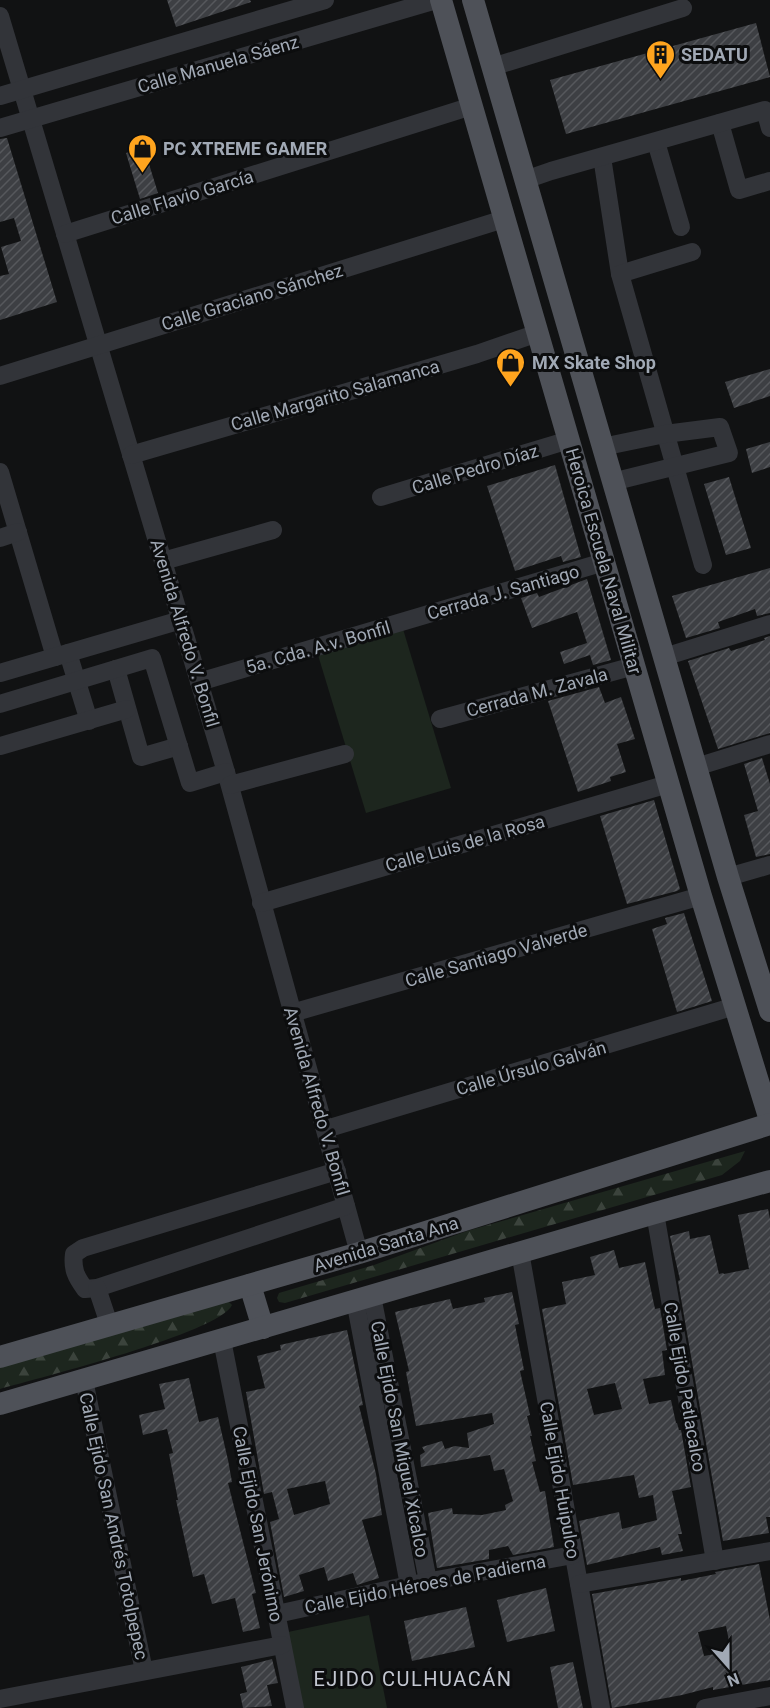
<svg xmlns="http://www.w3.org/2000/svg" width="770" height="1708" font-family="Roboto,sans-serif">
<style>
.forest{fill:url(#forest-firs)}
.park{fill:#1d261e}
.building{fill:url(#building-hatch);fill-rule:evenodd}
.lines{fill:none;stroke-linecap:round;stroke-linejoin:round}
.minor{stroke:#323439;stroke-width:18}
.major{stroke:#4e5158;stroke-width:22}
.labels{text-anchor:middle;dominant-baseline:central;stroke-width:6;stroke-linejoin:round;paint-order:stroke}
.poi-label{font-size:18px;font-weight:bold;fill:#a1a9b5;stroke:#0c0d0e;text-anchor:start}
.street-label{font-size:18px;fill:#a1a9b5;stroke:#0c0d0e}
.neighbourhood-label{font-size:20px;letter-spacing:1.5px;fill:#c3c7d1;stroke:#0c0d0e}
</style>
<defs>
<pattern id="forest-firs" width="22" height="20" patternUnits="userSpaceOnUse" patternTransform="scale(1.5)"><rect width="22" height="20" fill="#1d261e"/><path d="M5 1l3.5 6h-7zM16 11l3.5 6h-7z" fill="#3b433c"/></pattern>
<pattern id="building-hatch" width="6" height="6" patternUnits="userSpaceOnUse" patternTransform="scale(1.5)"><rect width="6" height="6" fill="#3d3f43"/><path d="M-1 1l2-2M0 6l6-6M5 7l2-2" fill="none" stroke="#56585c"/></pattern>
</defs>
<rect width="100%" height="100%" fill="#111213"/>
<!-- forest -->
<g class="forest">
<path d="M745 1151 740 1161 722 1175 285 1303 279 1302 277 1298 279 1293 374 1265 467 1231Z"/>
<path d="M228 1301 232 1305C219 1333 38 1378 0 1389V1367Z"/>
</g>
<!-- park -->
<g class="park">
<path d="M403 629 451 788 366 813 318 655Z"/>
<path d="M369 1615 387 1708H303L288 1632Z"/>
</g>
<!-- building -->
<g class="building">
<path d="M167 0H250L251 2 176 27Z"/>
<path d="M756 23 770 77 566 134 550 80Z"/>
<path d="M7 138 57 302 0 320V276L9 274 1 247 21 241 14 218 0 222V139Z"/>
<path d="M144 148 158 193 140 199 126 153Z"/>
<path d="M770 369V396L734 408 725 382Z"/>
<path d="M770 442V467L752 473 746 449Z"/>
<path d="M555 465 581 557 563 562 561 556 515 571 487 486Z"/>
<path d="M729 477 751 548 726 555 704 484Z"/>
<path d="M770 568V613L757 616 755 609 718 622 720 628 686 638 672 596Z"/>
<path d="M587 579 611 660 593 665 590 655 564 664 560 652 587 643 577 612 532 628 521 598 537 593 539 597Z"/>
<path d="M770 636V733L718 749 688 661 729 648 731 651 765 640 764 638Z"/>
<path d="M599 687 605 703 621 697 635 739 617 744 626 772 610 777 611 781 578 792 548 701Z"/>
<path d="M762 758 770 784V854L756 857 744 815 758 811 744 764Z"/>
<path d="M654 800 680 889 677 891 627 904 600 816Z"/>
<path d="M684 913 712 1001 677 1012 652 929 667 924 665 918Z"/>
<path d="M768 1209 770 1219V1517H766L769 1533 723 1541 678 1281 680 1280 670 1236 689 1231 690 1239 710 1235 719 1274 723 1273 724 1274 749 1269 738 1215Z"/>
<path d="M614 1250 619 1268 645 1262 655 1309 660 1308 667 1350 662 1351 665 1375 643 1379 649 1404 671 1400 676 1423H677L679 1430H681L691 1487 672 1491 682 1534H678L683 1551 662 1555 660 1547 587 1565 579 1521 619 1512 622 1529 657 1520 653 1495 639 1498 634 1475 573 1485 542 1309 566 1304 562 1282 595 1275 590 1257ZM615 1383 622 1409 594 1415 587 1389Z"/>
<path d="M512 1292 519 1324 515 1325 524 1370 520 1371 530 1415 527 1416 532 1436H530L536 1461 532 1462 540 1492 545 1491 554 1547 513 1555 508 1546 489 1550V1559L437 1568 428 1513 452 1508 453 1514 482 1515 506 1510 505 1505 513 1501 504 1469 494 1471 490 1455 421 1467 420 1455 425 1452 422 1447 442 1441 445 1449 455 1446 469 1448 467 1433 494 1424 492 1413 416 1426 406 1372 409 1371 395 1312 450 1299 453 1309 485 1302 484 1298Z"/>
<path d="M347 1330 363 1405 359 1406 376 1474 382 1515 362 1520 379 1578 357 1585 353 1573 328 1581 324 1567 299 1575 304 1591 284 1597 270 1522 279 1519 272 1492 264 1494 246 1392 265 1388 257 1356 281 1350 280 1345ZM325 1481 330 1504 294 1515 287 1489Z"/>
<path d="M189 1378 199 1422 218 1417 228 1460 232 1482 228 1483 256 1593 252 1594 260 1628 243 1632 235 1598 212 1604 204 1574 193 1577 176 1500H178L169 1454 173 1453 167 1429 143 1435 139 1415 165 1409 159 1384Z"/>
<path d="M759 1564 770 1620V1680L713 1690V1687L682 1695 612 1708 592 1594 681 1578V1581L716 1574 715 1572ZM726 1626 731 1651 704 1656 698 1632Z"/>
<path d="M546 1588 555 1631 507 1642 497 1600Z"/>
<path d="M466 1607 475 1647 412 1661 404 1621Z"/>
<path d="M272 1659 278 1683 267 1685 272 1706 243 1708 240 1694 247 1692 241 1667Z"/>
<path d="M573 1662 583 1708H558L550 1667Z"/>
</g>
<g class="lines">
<!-- minor -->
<g class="minor">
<path d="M0 16 226 772 359 1253"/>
<path d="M492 67 683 8"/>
<path d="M0 96 325 0"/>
<path d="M720 123 739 190 770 181"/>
<path d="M0 128 436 0"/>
<path d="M656 142 681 227"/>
<path d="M602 157 620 274"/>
<path d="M525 180 551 171 765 110 770 128"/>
<path d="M65 234 472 106"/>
<path d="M692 252 620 274 703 565"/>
<path d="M0 376 504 219"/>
<path d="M602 447 665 434 720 427 729 453 612 482"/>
<path d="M131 455 477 354 538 333"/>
<path d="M0 472 55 657"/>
<path d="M381 497 569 440"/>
<path d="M0 538 18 532"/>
<path d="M163 561 273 530"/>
<path d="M68 653 89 721"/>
<path d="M664 657 770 624"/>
<path d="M116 669 141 757 179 746"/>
<path d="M0 673 181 620"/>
<path d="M199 682 604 562"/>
<path d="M0 704 152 658 190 783 226 772"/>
<path d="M440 719 634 666"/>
<path d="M0 746 127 709"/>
<path d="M696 767 770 744"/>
<path d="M230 785 345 754"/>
<path d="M728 877 770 865"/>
<path d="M261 903 668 784"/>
<path d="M292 1013 701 896"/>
<path d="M326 1129 735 1006"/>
<path d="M337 1171 83 1248 74 1254C72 1269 76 1277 85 1289L97 1288 346 1206"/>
<path d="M655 1213 715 1561"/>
<path d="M520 1252 601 1708"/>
<path d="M97 1288 109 1324"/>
<path d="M372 1296 428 1581"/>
<path d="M355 1300 409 1585"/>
<path d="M222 1340 295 1708"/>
<path d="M84 1380 144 1671"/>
<path d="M579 1584 770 1551"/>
<path d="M277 1614 409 1585 573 1555"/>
<path d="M0 1699 282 1645"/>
<path d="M705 1708 770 1696"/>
</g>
<!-- major -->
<g class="major">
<path d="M441 0 701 896 770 1120"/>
<path d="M473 0 728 877 770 1011"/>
<path d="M250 1285 263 1328"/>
<path d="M0 1357 359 1253 770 1124"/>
<path d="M0 1404 655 1213 770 1181"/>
</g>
</g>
<!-- icons -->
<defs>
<symbol id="building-pin" viewBox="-11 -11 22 30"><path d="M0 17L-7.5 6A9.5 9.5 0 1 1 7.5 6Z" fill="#ffa41e" stroke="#0c0d0e"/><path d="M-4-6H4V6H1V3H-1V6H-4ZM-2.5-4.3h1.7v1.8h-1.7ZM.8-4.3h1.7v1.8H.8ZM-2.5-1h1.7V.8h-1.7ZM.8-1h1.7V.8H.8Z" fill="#111"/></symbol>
<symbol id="shop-pin" viewBox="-11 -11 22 30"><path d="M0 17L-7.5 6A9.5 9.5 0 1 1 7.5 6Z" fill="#ffa41e" stroke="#0c0d0e"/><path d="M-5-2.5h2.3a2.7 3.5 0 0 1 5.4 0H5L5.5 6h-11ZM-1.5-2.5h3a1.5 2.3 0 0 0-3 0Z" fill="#111"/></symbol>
</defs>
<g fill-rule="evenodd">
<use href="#building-pin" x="644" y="38" width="33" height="45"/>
<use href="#shop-pin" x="126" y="132" width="33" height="45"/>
<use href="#shop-pin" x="494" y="346" width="33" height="45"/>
</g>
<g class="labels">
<!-- poi labels -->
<g class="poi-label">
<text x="681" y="54">SEDATU</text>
<text x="163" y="148">PC XTREME GAMER</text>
<text x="532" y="362">MX Skate Shop</text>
</g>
<!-- street labels -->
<g class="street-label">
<text transform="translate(218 64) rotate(-16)">Calle Manuela Sáenz</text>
<text transform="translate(182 197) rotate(-17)">Calle Flavio García</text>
<text transform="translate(252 297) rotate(-17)">Calle Graciano Sánchez</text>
<text transform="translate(335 395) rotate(-16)">Calle Margarito Salamanca</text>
<text transform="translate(475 469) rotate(-17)">Calle Pedro Díaz</text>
<text transform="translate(604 561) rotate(74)">Heroica Escuela Naval Militar</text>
<text transform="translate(503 592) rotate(-16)">Cerrada J. Santiago</text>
<text transform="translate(185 633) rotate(73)">Avenida Alfredo V. Bonfil</text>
<text transform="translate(318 647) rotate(-16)">5a. Cda. A.v. Bonfil</text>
<text transform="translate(537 692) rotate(-15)">Cerrada M. Zavala</text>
<text transform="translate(465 843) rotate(-16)">Calle Luis de la Rosa</text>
<text transform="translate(496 955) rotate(-16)">Calle Santiago Valverde</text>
<text transform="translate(531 1068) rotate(-16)">Calle Úrsulo Galván</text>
<text transform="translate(317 1101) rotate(74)">Avenida Alfredo V. Bonfil</text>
<text transform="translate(386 1244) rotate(-17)">Avenida Santa Ana</text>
<text transform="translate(685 1387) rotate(80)">Calle Ejido Petlacalco</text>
<text transform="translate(400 1439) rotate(79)">Calle Ejido San Miguel Xicalco</text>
<text transform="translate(560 1480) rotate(80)">Calle Ejido Huipulco</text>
<text transform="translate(258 1524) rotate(79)">Calle Ejido San Jerónimo</text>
<text transform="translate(114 1526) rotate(78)">Calle Ejido San Andrés Totolpepec</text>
<text transform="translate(425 1584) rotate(-11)">Calle Ejido Héroes de Padierna</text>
</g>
<!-- neighbourhood labels -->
<g class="neighbourhood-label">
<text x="413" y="1679">EJIDO CULHUACÁN</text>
</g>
</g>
<!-- north arrow -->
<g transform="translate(728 1666) rotate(159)" stroke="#0c0d0e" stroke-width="4.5" paint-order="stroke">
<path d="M0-4.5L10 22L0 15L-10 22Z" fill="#a1a9b5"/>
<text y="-9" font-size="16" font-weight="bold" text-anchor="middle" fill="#a1a9b5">N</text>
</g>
</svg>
